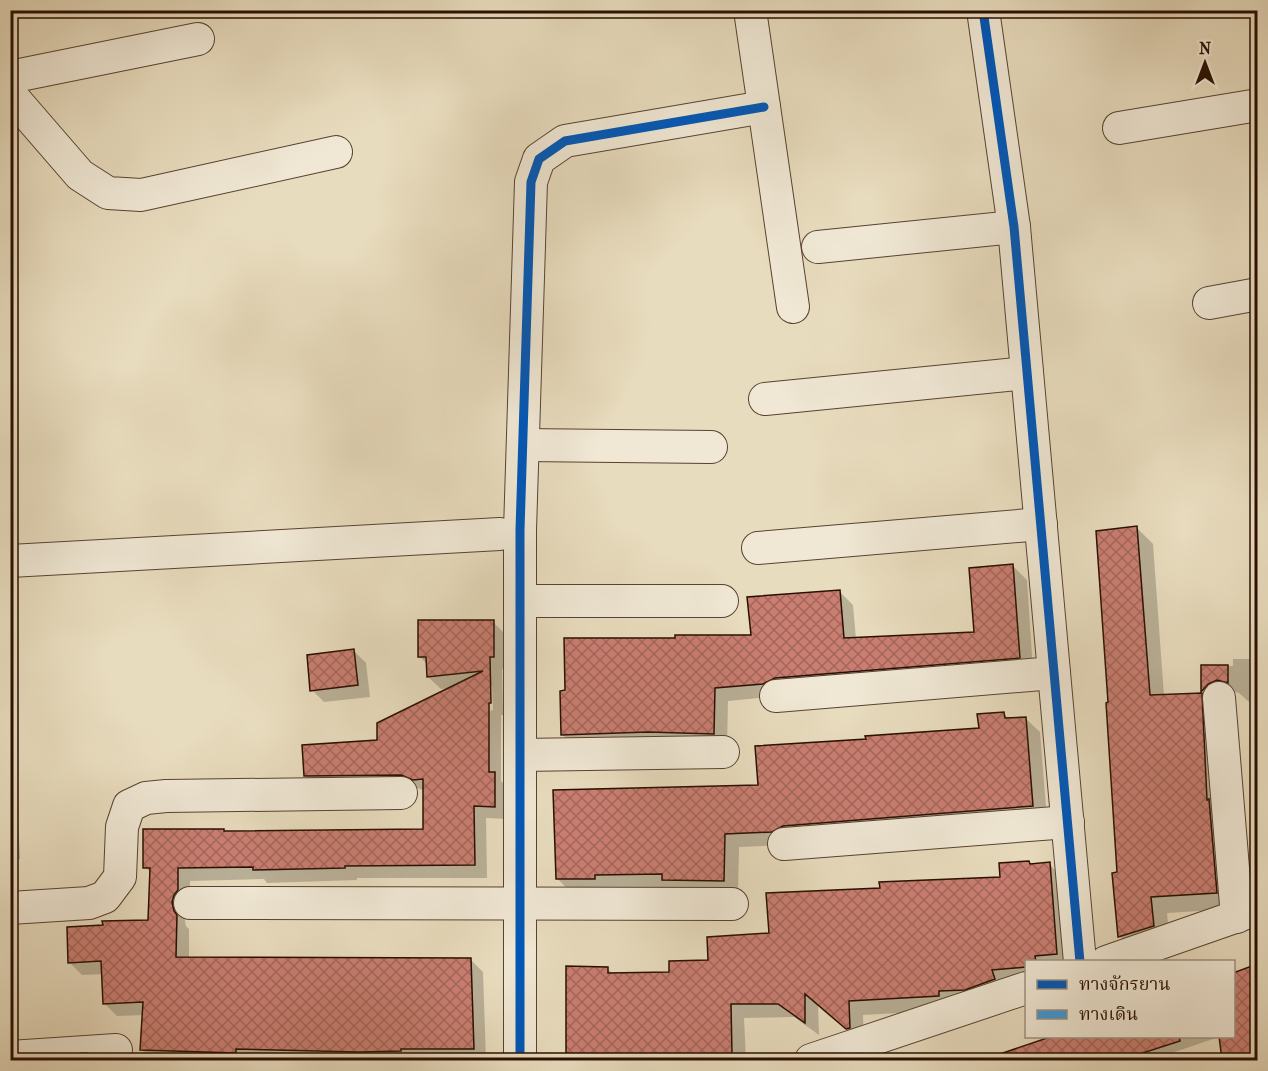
<svg xmlns="http://www.w3.org/2000/svg" width="1268" height="1071" font-family="'IM FELL French Canon','Noto Serif Thai',serif">
<style>
.shadow{fill:#0003;fill-rule:evenodd}
.building{fill:url(#building-cross-hatch);stroke:#280f00;stroke-width:1.5}
.lines{fill:none;stroke-linecap:round;stroke-linejoin:round}
.street-casing{stroke:#584230;stroke-width:34}
.street{stroke:#f0e8d5;stroke-width:32}
.quiet{stroke:#3d9adc;stroke-width:8;stroke-dasharray:15 8;stroke-linecap:butt}
.cycleway-casing{stroke:#f0e8d5;stroke-width:13}
.cycleway{stroke:#0057b8;stroke-width:9}
</style>
<defs>
<pattern id="building-cross-hatch" width="8" height="8" patternUnits="userSpaceOnUse" patternTransform="scale(1.5)"><rect width="8" height="8" fill="#ca7e72"/><path d="M0 0l8 8M0 8l8-8" fill="none" stroke="#a4665b"/></pattern>
</defs>
<rect width="100%" height="100%" fill="#e8dcbe"/>
<filter id="stains"><feTurbulence type="fractalNoise" baseFrequency=".00333" numOctaves="4"/><feColorMatrix values="0 0 0 0 .2 0 0 0 0 .09 0 0 0 0 .02 0 0 0 .5 -.17"/></filter>
<radialGradient id="worn" r=".72"><stop offset=".6" stop-color="#630" stop-opacity="0"/><stop offset="1" stop-color="#630" stop-opacity=".3"/></radialGradient>
<!-- shadow -->
<g class="shadow">
<path d="M1137 528 1153 544 1164 696 1202 695 1218 711 1232 909 1167 913 1170 942 1136 953 1120 937 1114 874H1119L1110 704Z"/>
<path d="M1013 566 1027 580 1033 671 728 701 727 747 576 748 562 734 676 639 752 636 839 591 853 605 856 639 975 633Z"/>
<path d="M493 622 506 635V669H502L503 715H501V781L507 787V819L486 818 487 878H357V880L267 883 264 879 190 881V904L184 916 186 926 189 929V958L470 959 483 972 486 1060H131L134 1057H149L142 1050 144 1015 117 1016 104 1003 103 974 82 975 69 962 150 922 151 873 145 867 225 833 424 830 425 791 415 787 319 788 306 776 378 742 450 688 441 689 428 677V665L420 657ZM489 686H492L493 710 490 711Z"/>
<path d="M353 650 366 663 370 697 324 702 312 690Z"/>
<path d="M1233 659H1258V702H1249L1239 693 1231 691 1214 702 1203 691 1202 666H1233Z"/>
<path d="M1004 714 1010 720 1025 718 1040 732 1047 819 786 845 739 847 738 894H677L671 887 609 889 571 893 557 878 867 741 980 729Z"/>
<path d="M10 813 18 820 20 859H10Z"/>
<path d="M1049 864 1063 878 1070 962H1026V982L952 1010 863 1015 864 1042H861L818 1005 819 1035 794 1017 744 1018 746 1060H571L567 1057 607 968 613 974 671 973 710 961 881 889 1002 878 1031 865Z"/>
<path d="M1258 967V1025L1234 1033V975Z"/>
<path d="M1055 1036H1222L1151 1060H987Z"/>
<path d="M1258 1049V1060H1166V1059Z"/>
</g>
<!-- building -->
<g class="building">
<path d="M1137 526 1150 695 1202 693 1207 800 1209 799 1217 893 1151 897 1154 926 1118 937 1112 873 1117 872 1106 703 1108 702 1096 531Z"/>
<path d="M1013 564 1020 658 775 678 763 684 715 688 714 734 648 732 561 735 560 691 565 690 564 638H675V635H751L747 597 840 590 844 638 974 632 969 568Z"/>
<path d="M418 620H494V657H490L491 703H489V772H495V807L474 806 475 865 345 866V868L253 870V867L178 868V890L174 895 172 902 174 911 177 915 176 957 471 958 474 1049H401V1051L359 1052 236 1049V1053L140 1050 143 1002 103 1004 101 961 68 963 67 927 103 925 102 921 148 920 150 868H143V829H224V831L423 829V779L413 780 401 775 304 776 302 745 377 740V723L483 671 427 677 426 657H418Z"/>
<path d="M354 649 358 685 310 691 307 655Z"/>
<path d="M1201 665H1228V683L1217 680 1208 684 1201 692Z"/>
<path d="M1004 712 1005 718 1026 717 1033 806 783 826 772 832 725 834 724 881 662 880V874L595 875V879H556L553 790 758 785 755 746 866 739 865 736 979 728 977 714Z"/>
<path d="M1029 861 1030 864 1050 862 1057 954 1035 956 1036 962H1026V967L992 970 995 979 965 990 939 991V996L849 1001 850 1028 846 1029 805 994V1023L778 1004H731L732 1054 699 1060H673V1056L566 1058V966L608 967V973L669 972V961L708 960 707 937 769 933 766 893 880 888 879 882 1000 877 999 863Z"/>
<path d="M1257 964V1060H1222L1219 1036H1233V973Z"/>
<path d="M1053 1036H1179L1180 1041 1121 1060H995L994 1056Z"/>
</g>
<g class="lines">
<defs>
<g id="street">
<path d="M750 10 793 307"/>
<path d="M983 10 1014 227 1080 962"/>
<path d="M10 77 198 39"/>
<path d="M10 94 80 175 108 193 141 195 336 152"/>
<path d="M1119 128 1258 105"/>
<path d="M818 247 1014 227"/>
<path d="M1209 303 1258 294"/>
<path d="M765 399 1027 373"/>
<path d="M523 445 711 447"/>
<path d="M758 548 1041 524"/>
<path d="M10 561 500 534"/>
<path d="M520 601H722"/>
<path d="M776 696 1054 673"/>
<path d="M1219 698 1237 917"/>
<path d="M520 755 723 752"/>
<path d="M784 844 1068 822"/>
<path d="M190 903 732 904"/>
<path d="M10 908 89 903 105 897 120 877 122 827 129 806 146 798 166 796 401 793"/>
<path d="M1106 962 1255 910"/>
<path d="M10 1057 116 1050"/>
<path d="M520 1060V530L531 182 539 159 565 141 764 107"/>
<path d="M811 1060 1026 988"/>
</g>
</defs>
<!-- street casing -->
<use href="#street" class="street-casing"/>
<!-- street -->
<use href="#street" class="street"/>
<!-- quiet -->
<path class="quiet" d="M84 1052V1060"/>
<defs>
<g id="cycleway">
<path d="M983 10 1014 227 1080 962"/>
<path d="M520 1060V530L531 182 539 159 565 141 764 107"/>
</g>
</defs>
<!-- cycleway casing -->
<use href="#cycleway" class="cycleway-casing"/>
<!-- cycleway -->
<use href="#cycleway" class="cycleway"/>
</g>
<!-- margin -->
<rect width="1268" height="1071" fill="none" stroke="#e8dcbe" stroke-width="36"/>
<rect x="12" y="12" width="1244" height="1047" fill="none" stroke="#280f00" stroke-width="3"/>
<rect x="18" y="18" width="1232" height="1035" fill="none" stroke="#280f00" stroke-width="1.5"/>
<!-- legend -->
<rect x="1025" y="960" width="210" height="78" fill="#f0e8d5" stroke="#a09180" stroke-width="1.5"/>
<rect x="1037" y="980" width="30" height="9" fill="#0057b8" stroke="#a09180" stroke-width="1.5"/>
<text x="1079" y="990" font-size="18" fill="#280f00">ทางจักรยาน</text>
<rect x="1037" y="1010" width="30" height="9" fill="#3d9adc" stroke="#a09180" stroke-width="1.5"/>
<text x="1079" y="1020" font-size="18" fill="#280f00">ทางเดิน</text>
<!-- north arrow -->
<g transform="translate(1205 63)" stroke="#f0e8d5" stroke-width="4.5" paint-order="stroke">
<path d="M0-4.5L10 22L0 15L-10 22Z" fill="#280f00"/>
<text y="-9" font-size="16" font-weight="bold" text-anchor="middle" fill="#280f00">N</text>
</g>
<rect width="100%" height="100%" filter="url(#stains)"/>
<rect width="100%" height="100%" fill="url(#worn)"/>
</svg>
